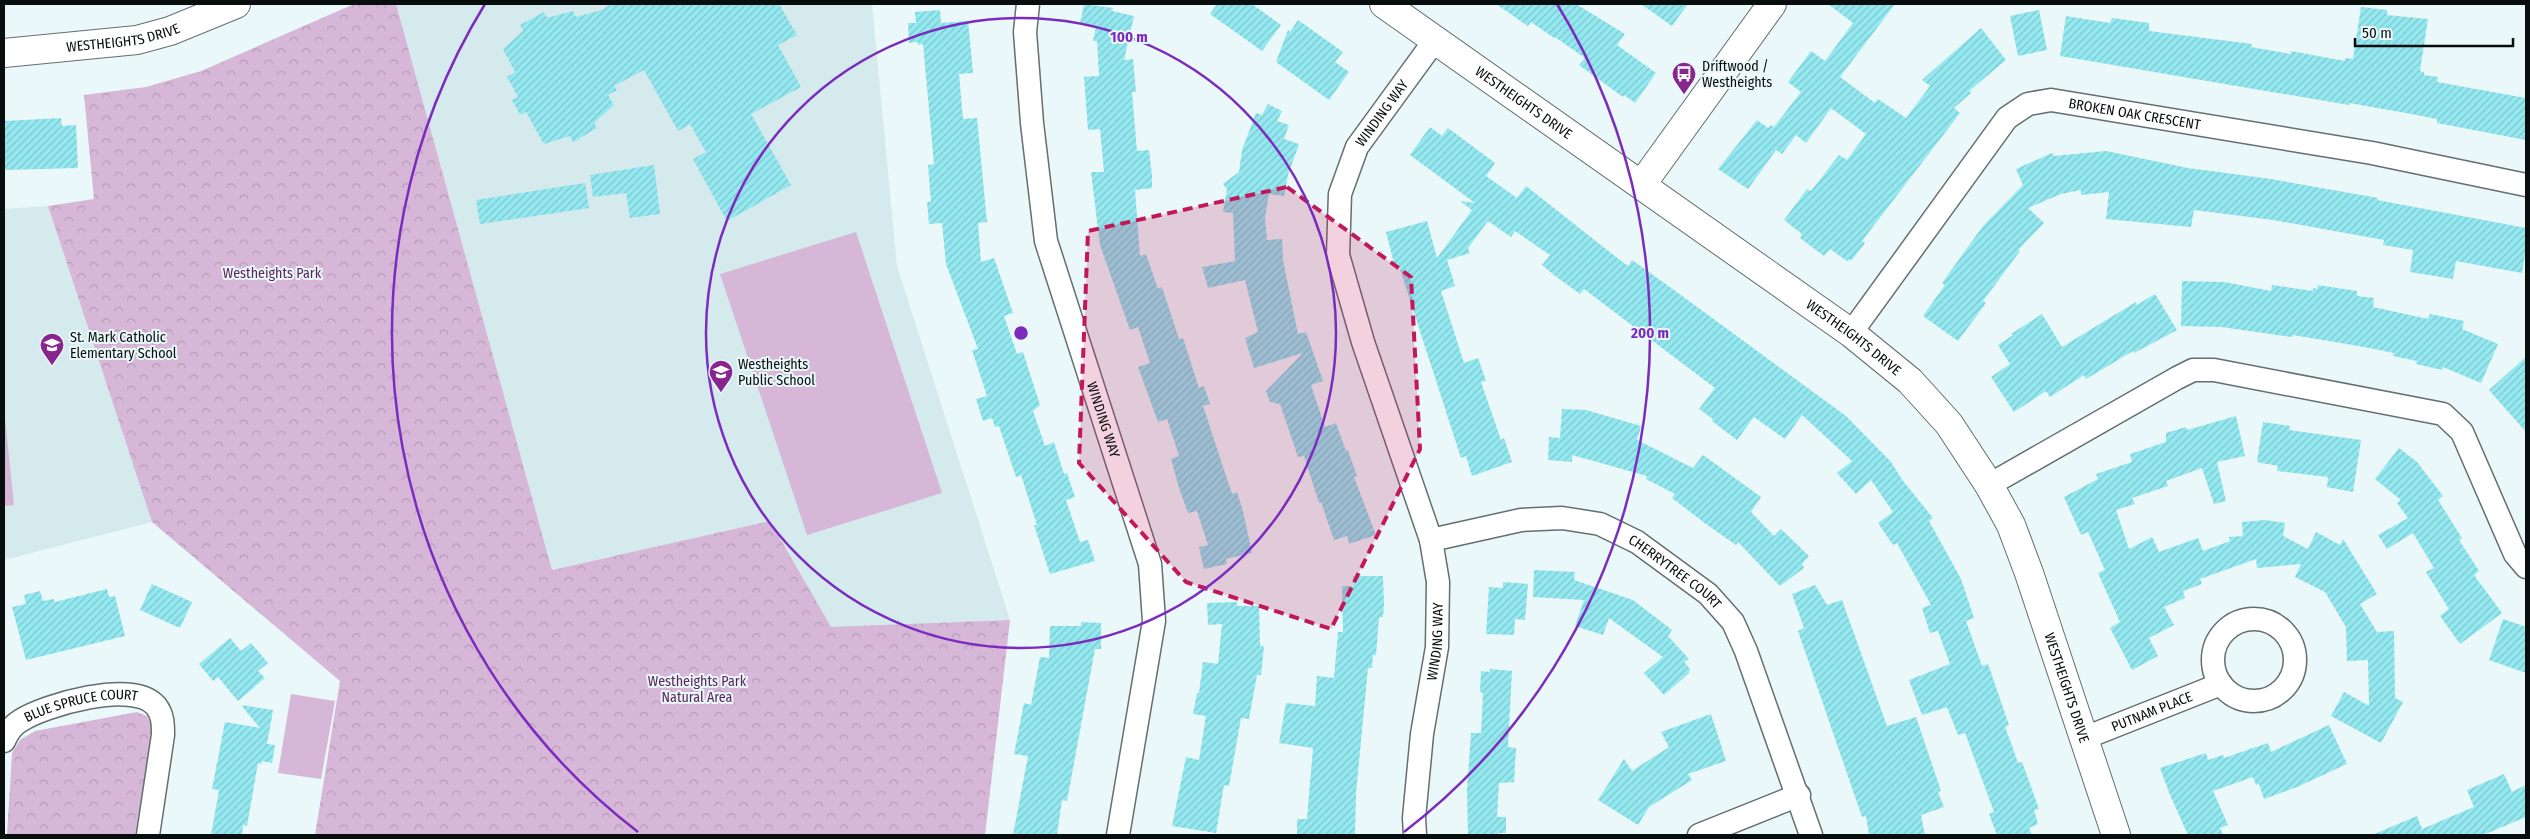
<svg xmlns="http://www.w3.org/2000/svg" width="2530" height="839" font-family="'Fira Sans Condensed',sans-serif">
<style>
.built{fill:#d4eaec}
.green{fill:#d6b7d7}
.park{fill:url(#park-crowns)}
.building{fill:url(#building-hatch)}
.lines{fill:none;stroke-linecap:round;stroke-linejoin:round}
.minor-casing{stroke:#636f70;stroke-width:25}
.tertiary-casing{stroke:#636f70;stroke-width:30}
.minor{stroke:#fff;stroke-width:22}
.tertiary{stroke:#fff;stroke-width:28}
.marked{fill:#c2185b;fill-opacity:0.2;stroke:#c2185b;stroke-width:4;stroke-dasharray:10 6;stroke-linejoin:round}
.ring{fill:none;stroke:#7b2cbf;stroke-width:2.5}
.labels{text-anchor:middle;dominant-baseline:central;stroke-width:4;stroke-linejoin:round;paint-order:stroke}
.street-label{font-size:14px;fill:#080d0d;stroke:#eaf8f9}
.poi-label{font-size:14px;fill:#080d0d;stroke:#eaf8f9;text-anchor:start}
.park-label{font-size:14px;fill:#5a245d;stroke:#eaf8f9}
.centre{fill:#7b2cbf;stroke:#eaf8f9;stroke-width:2.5}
.ring-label{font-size:15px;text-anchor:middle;font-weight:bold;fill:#7b2cbf;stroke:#eaf8f9;stroke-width:4;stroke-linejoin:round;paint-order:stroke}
</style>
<defs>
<pattern id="park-crowns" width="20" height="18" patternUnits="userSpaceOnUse" patternTransform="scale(1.25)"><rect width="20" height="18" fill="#d6b7d7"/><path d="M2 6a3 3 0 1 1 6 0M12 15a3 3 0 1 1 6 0" fill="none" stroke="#b69cb7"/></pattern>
<pattern id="building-hatch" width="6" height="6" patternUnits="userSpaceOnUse" patternTransform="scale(1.25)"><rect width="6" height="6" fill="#94e8f0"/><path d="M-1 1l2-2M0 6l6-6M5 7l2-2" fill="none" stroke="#7ec6cd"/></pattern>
</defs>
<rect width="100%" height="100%" fill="#eaf8f9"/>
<!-- built -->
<g class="built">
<path d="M396 4H872L897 266 1010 620 831 628 770 521 552 570Z"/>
<path d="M48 206 152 522 4 560V209Z"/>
</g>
<!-- green -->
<g class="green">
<path d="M856 232 942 493 807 535 720 274Z"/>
<path d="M4 409 14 505 4 506Z"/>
<path d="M291 694 335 701 321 779 278 773Z"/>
</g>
<!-- park -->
<g class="park">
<path d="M354 4H396L552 570 770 521 831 627 1010 620 985 835H315L340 681 152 522 48 206 94 199 84 95 146 87 201 71Z"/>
<path d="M137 712 147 716 154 730 137 835H7L12 753 20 740 35 731Z"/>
</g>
<!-- building -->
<g class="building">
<path d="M611 4H779L797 35 778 45 801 87 751 114 791 185 727 221 693 159 706 152 690 124 678 131 644 70 614 86 617 90 608 95 614 105 594 123 597 128 573 142 570 136 544 144 526 112 520 115 512 100 518 97 507 77 515 72 503 49 523 31 520 25 544 12 547 18 573 11 576 17 602 10Z"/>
<path d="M1084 4 1113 8 1112 11 1134 16 1124 60 1133 59 1136 92H1132L1137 151 1149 150 1152 175V188L1135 190 1140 256 1146 254 1158 289 1162 287 1179 339 1183 338 1199 388 1204 386 1210 404 1203 406 1232 494 1237 492 1243 511 1252 553 1226 559 1227 564 1204 569 1199 547 1208 545 1197 511 1188 513 1179 488 1171 459 1179 456 1167 419 1158 422 1138 367 1150 363 1138 327 1130 330 1100 245 1091 172H1104L1100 129 1088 130 1084 77 1099 76 1097 41H1093L1096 27 1080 23Z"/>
<path d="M1217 4H1252L1281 25 1262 51 1210 14Z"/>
<path d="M1496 4H1576L1625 34 1617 45 1656 73 1635 103 1624 95 1623 97 1579 65 1585 58 1555 37 1554 38 1531 22 1528 26Z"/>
<path d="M1641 4H1688L1672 26Z"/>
<path d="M1828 4H1895L1840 77 1875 103 1878 99 1906 118 1930 86 1922 80 1981 28 2006 60 1969 91 1971 93 1954 108 1960 113 1862 241 1865 243 1851 261 1849 259 1847 261 1830 249 1824 256 1800 238 1802 234 1784 220 1807 189 1811 191 1839 155 1847 160 1866 134 1831 108 1806 143 1796 135 1782 154 1776 150 1748 189 1718 169 1757 120 1768 128 1771 125 1774 127 1801 92 1788 82 1811 51 1825 61 1853 23Z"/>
<path d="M2361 7 2387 10V15L2428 19 2420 71 2424 72V75L2438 77 2437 82 2526 98V140L2437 123V119L2406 113 2349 103V105L2060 56 2066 16 2110 23 2112 18 2149 23V31L2252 44 2251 47 2291 54V51L2345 61V58L2353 59Z"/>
<path d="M940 10 941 23 968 21 973 73 959 74 963 119 977 118 987 222 978 223 981 262 994 258 1013 313 1004 316 1017 354 1023 352 1040 405 1033 411 1045 446 1054 442 1064 474 1067 473 1075 497 1066 500 1080 542 1088 540 1095 561 1050 574 1034 525H1037L1021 475 1016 477 999 426 995 427 992 418 983 421 976 399 987 396 972 350 978 349 946 264 942 223 929 224 927 202H931L928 165 934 164 923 44 918 45V42L909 43 908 23H916L915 12Z"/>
<path d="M2039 10 2047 50 2018 56 2010 16Z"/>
<path d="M1298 20 1343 52 1335 62 1349 72 1329 100 1276 62 1288 30 1290 32Z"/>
<path d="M1268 104 1282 111 1277 121 1289 125 1284 139 1299 144 1288 175 1284 196 1269 194 1265 218 1267 240 1282 239 1283 260 1298 334 1306 332 1323 381 1311 385 1325 427 1336 423 1346 451 1348 450 1357 476 1354 477 1376 535 1349 544 1347 536 1334 540 1321 502 1319 503 1304 456 1298 457 1280 404 1270 402 1266 391 1303 353 1254 368 1245 338 1258 332 1245 280 1208 288 1202 267 1235 261 1233 213 1223 212 1227 189 1223 184 1239 172 1242 150 1256 113 1262 115Z"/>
<path d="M61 118 62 126 76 125 78 168 4 170V121Z"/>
<path d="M1430 127 1442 136 1448 128 1495 163 1486 176 1517 198 1526 186 1616 257 1628 266 1632 260 1674 290 1846 416 1891 462 1903 481 1933 518 1929 521 1961 579 1974 618 1966 621 1982 666 1988 664 2009 725 2005 727 2011 743 2018 763 2022 762 2039 809 2034 810 2038 824 2029 828 2032 835H1997L1989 814 1994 812 1965 733 1958 735 1947 707 1922 715 1909 680 1950 664 1938 631 1930 633 1922 608 1931 605 1897 543 1893 545 1878 523 1893 512 1871 480 1856 494 1837 473 1852 461 1802 415 1785 439 1754 417 1737 440 1712 421 1713 419 1699 409 1715 388 1584 289 1580 294 1554 275 1542 265 1550 255 1515 231 1511 237 1488 221 1468 248 1470 253 1447 260 1455 286 1441 291 1464 363 1478 358 1486 381 1481 382 1501 440 1504 438 1512 462 1472 476 1466 456 1461 458 1399 266 1395 267 1386 232 1427 221 1437 258 1472 210 1460 201 1475 203 1410 155Z"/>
<path d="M2106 151 2188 168 2271 179 2378 198 2377 200 2526 228V249L2522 273 2456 261 2453 279 2410 272 2413 250 2383 245 2384 240 2273 220 2194 210 2191 227 2106 219 2109 192 2081 195V190L2061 194 2028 208 2044 223 2018 250 2020 251 1983 301 1986 303 1958 341 1923 316 1945 285 1942 283 1983 226 2023 185 2016 169 2052 153 2054 156Z"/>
<path d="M654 165 660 214 630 218 626 193 593 197 590 175Z"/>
<path d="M585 183 589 208 480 224 476 200Z"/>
<path d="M2182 281 2224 282 2271 291 2272 285 2313 291V288L2317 289 2318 285 2357 291V296L2374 298 2373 307 2428 319 2430 314 2464 321 2462 329 2498 344 2481 383 2443 367 2442 370 2416 364 2417 361 2393 356 2394 353 2364 347 2293 335 2292 337 2221 327 2181 326Z"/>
<path d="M2155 294 2177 330 2134 353 2133 351 2086 379 2084 375 2050 397 2046 391 2014 412 1991 377 2010 364 1998 345 2013 335 2011 334 2042 314 2062 347 2136 302 2137 305Z"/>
<path d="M2526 357V432L2489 390Z"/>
<path d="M1562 409 1586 410 1641 426 1637 440 1693 468 1703 455 1761 497 1751 512 1774 536 1781 529 1809 556 1802 564 1804 568 1780 586 1738 542 1736 545 1706 524 1672 498 1675 494 1646 479 1647 476 1572 455V462L1548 460 1549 437 1560 438Z"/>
<path d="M2236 416 2245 456 2217 462 2226 501 2214 504 2202 468 2166 481 2168 486 2132 498 2135 504 2116 510 2129 549 2152 537 2159 552 2198 538 2203 551 2230 541 2229 537 2243 536 2242 522 2265 520 2285 523 2283 536 2308 549 2316 532 2340 545 2343 539 2377 594 2360 604 2377 632 2394 631 2395 698 2403 702 2381 743 2331 716 2344 692 2369 706 2368 660 2347 661 2346 627 2325 592 2295 577 2301 564 2257 568 2256 559 2200 579 2202 584 2183 591 2185 598 2164 607 2174 625 2149 638 2158 656 2132 670 2110 628 2120 622 2098 573 2105 570 2088 532 2081 535 2064 497 2098 479 2096 474 2132 462 2130 454 2166 442V433L2186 427 2187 430Z"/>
<path d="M2263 422 2290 426 2289 430 2361 440 2353 492 2327 487 2328 477 2277 471 2278 466 2257 462Z"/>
<path d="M2399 448 2417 462 2443 496 2438 500 2462 538 2459 540 2479 571 2474 575 2502 613 2460 644 2440 616 2449 609 2426 572 2434 568 2413 533 2387 549 2378 535 2408 518 2397 503 2401 500 2375 479Z"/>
<path d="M1534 570 1575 572 1574 580 1633 600 1672 630 1668 636 1689 659 1684 662 1690 669 1689 673 1664 695 1644 673 1663 657 1609 618 1603 635 1575 626 1584 600 1533 597Z"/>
<path d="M1353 576H1383L1384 604 1383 617H1379L1376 655H1373L1372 668H1368L1356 793 1355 835H1297V819H1307L1313 748 1279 743 1286 703 1315 706 1317 676 1334 678 1338 632H1343L1342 586H1353Z"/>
<path d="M1503 582 1528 584 1525 620 1515 619 1514 635 1486 634 1489 587 1503 588Z"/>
<path d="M152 584 192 602 180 628 140 610Z"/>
<path d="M1815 585 1827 605 1842 600 1887 726 1916 717 1941 791 1938 792 1944 807 1921 815 1925 835H1869L1866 816 1862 817 1798 631 1804 628 1792 594Z"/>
<path d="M107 589 109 597 115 596 125 636 26 660 12 607 26 604 24 595 40 591 43 601 54 599 55 602Z"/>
<path d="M1237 602V606H1259L1260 646H1264L1261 675H1257L1249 719 1241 718 1229 786 1224 785 1216 833 1172 826 1186 757 1199 760 1206 716 1193 714 1197 693H1199L1203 662 1218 664 1222 624 1208 625 1207 603Z"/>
<path d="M2503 619 2526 627V673L2489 660Z"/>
<path d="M1081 622 1101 623V649H1095L1067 801 1062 800 1057 835H1013L1028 756 1014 754 1024 703 1031 705 1040 657 1049 658 1050 626H1081Z"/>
<path d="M230 638 241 651 251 643 268 663 258 671 265 678 238 701 218 677 213 681 199 664Z"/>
<path d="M1490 669 1512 671 1508 747 1516 748 1514 782 1499 783 1497 817H1506V833H1498V835H1468L1467 790 1471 733H1481L1483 693 1480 692 1481 671 1490 672Z"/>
<path d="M241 705 273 710 267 744 275 745 272 763 262 761V764L258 763 247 826 243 825 242 835H211L219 790 212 789 225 722 260 728Z"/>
<path d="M1711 714 1726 761 1688 774 1692 780 1649 807 1638 825 1598 800 1624 759 1632 771 1669 747 1661 732Z"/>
<path d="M2329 725 2347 764 2297 787 2264 799 2259 784 2256 785 2253 777 2213 791 2228 825 2220 828 2223 835H2188L2170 795 2160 768 2206 753 2208 760 2223 755 2224 758 2268 743 2271 752Z"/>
<path d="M2504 774 2512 792 2526 785V817L2483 835H2372L2417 816 2422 829 2474 807 2467 790Z"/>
</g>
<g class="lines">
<defs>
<g id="minor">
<path id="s1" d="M1028 4 1025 32 1032 123 1046 241 1150 564 1154 621 1118 835"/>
<path id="s2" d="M1851 333 2007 118 2028 104 2051 100 2372 153 2526 185"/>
<path d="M1989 485 2177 378 2193 370H2214L2443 414 2462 432 2515 554 2526 567"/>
<path id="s3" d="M1431 540 1521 520 1562 518 1600 524 1637 542 1708 594 1733 622 1746 651 1811 835"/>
<circle cx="2254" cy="660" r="41"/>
<path id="s4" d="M2082 739 2221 684"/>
<path id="s5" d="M4 741C7 734 13 725 20 721 44 705 134 679 156 706 163 715 163 724 163 735L148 835"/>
<path id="s6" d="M1415 835 1414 818 1422 734 1437 647 1438 582 1431 540 1363 342 1338 255 1340 194 1357 147 1435 40"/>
<path d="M1699 835 1799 795"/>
</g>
<g id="tertiary">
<path id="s7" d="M1384 4 1851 333 1910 381 1949 424 1989 485 2011 525 2029 573 2116 835"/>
<path id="s8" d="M4 53 137 40 170 31 236 4"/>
<path d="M1642 184 1772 4"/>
</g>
</defs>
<!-- minor casing -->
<use href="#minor" class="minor-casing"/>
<!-- tertiary casing -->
<use href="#tertiary" class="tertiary-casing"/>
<!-- minor -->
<use href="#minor" class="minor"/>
<!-- tertiary -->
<use href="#tertiary" class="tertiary"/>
</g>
<!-- marked area -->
<path class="marked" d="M1287 187 1411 277 1420 449 1331 629 1186 582 1079 463 1088 231Z"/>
<!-- distance rings -->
<g class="ring">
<circle cx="1021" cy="333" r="315"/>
<path d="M638 832A629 629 0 0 1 485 4M1557 4A629 629 0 0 1 1404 832"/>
</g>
<!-- icons -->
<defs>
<symbol id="bus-pin" viewBox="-11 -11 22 30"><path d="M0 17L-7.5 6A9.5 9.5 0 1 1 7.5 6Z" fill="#87248d" stroke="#eaf8f9"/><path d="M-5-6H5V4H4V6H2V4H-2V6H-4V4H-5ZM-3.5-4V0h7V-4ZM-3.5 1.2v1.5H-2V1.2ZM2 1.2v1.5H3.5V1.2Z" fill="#fff"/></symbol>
<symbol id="school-pin" viewBox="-11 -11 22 30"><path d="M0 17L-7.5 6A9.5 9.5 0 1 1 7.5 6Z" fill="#87248d" stroke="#eaf8f9"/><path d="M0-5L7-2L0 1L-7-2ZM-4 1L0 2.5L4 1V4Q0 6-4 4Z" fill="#fff"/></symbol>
</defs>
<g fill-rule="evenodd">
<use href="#bus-pin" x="1670" y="60" width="28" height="38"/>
<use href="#school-pin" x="38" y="331" width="28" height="38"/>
<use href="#school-pin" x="707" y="358" width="28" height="38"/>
</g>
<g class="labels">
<!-- street labels -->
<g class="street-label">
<text stroke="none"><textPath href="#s8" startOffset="120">WESTHEIGHTS DRIVE</textPath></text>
<text stroke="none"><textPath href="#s7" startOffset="171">WESTHEIGHTS DRIVE</textPath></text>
<text stroke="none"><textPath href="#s6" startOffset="750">WINDING WAY</textPath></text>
<text stroke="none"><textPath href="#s2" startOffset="399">BROKEN OAK CRESCENT</textPath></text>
<text stroke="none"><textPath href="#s7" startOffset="576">WESTHEIGHTS DRIVE</textPath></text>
<text stroke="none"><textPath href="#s1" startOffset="426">WINDING WAY</textPath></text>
<text stroke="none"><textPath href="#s3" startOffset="261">CHERRYTREE COURT</textPath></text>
<text stroke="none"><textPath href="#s6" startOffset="195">WINDING WAY</textPath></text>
<text stroke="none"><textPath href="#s7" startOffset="996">WESTHEIGHTS DRIVE</textPath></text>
<text stroke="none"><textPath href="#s5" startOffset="90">BLUE SPRUCE COURT</textPath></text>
<text stroke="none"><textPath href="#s4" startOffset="75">PUTNAM PLACE</textPath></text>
</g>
<!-- poi labels -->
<g class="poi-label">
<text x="1702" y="66">Driftwood /<tspan x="1702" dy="16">Westheights</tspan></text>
<text x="70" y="337">St. Mark Catholic<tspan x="70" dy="16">Elementary School</tspan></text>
<text x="738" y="364">Westheights<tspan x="738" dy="16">Public School</tspan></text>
</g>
<!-- park labels -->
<g class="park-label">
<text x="272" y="273">Westheights Park</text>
<text x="697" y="681">Westheights Park<tspan x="697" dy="16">Natural Area</tspan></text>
</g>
</g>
<circle cx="1021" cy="333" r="8" class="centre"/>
<g class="ring-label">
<text x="1129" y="42">100 m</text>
<text x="1650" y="338">200 m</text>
</g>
<!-- border -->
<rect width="2530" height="839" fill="none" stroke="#080d0d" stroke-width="10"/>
<!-- scale -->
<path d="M2355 38v8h158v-8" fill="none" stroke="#080d0d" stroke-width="2.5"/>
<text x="2362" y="38" font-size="15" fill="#080d0d" stroke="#eaf8f9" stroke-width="4" paint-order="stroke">50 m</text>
</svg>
